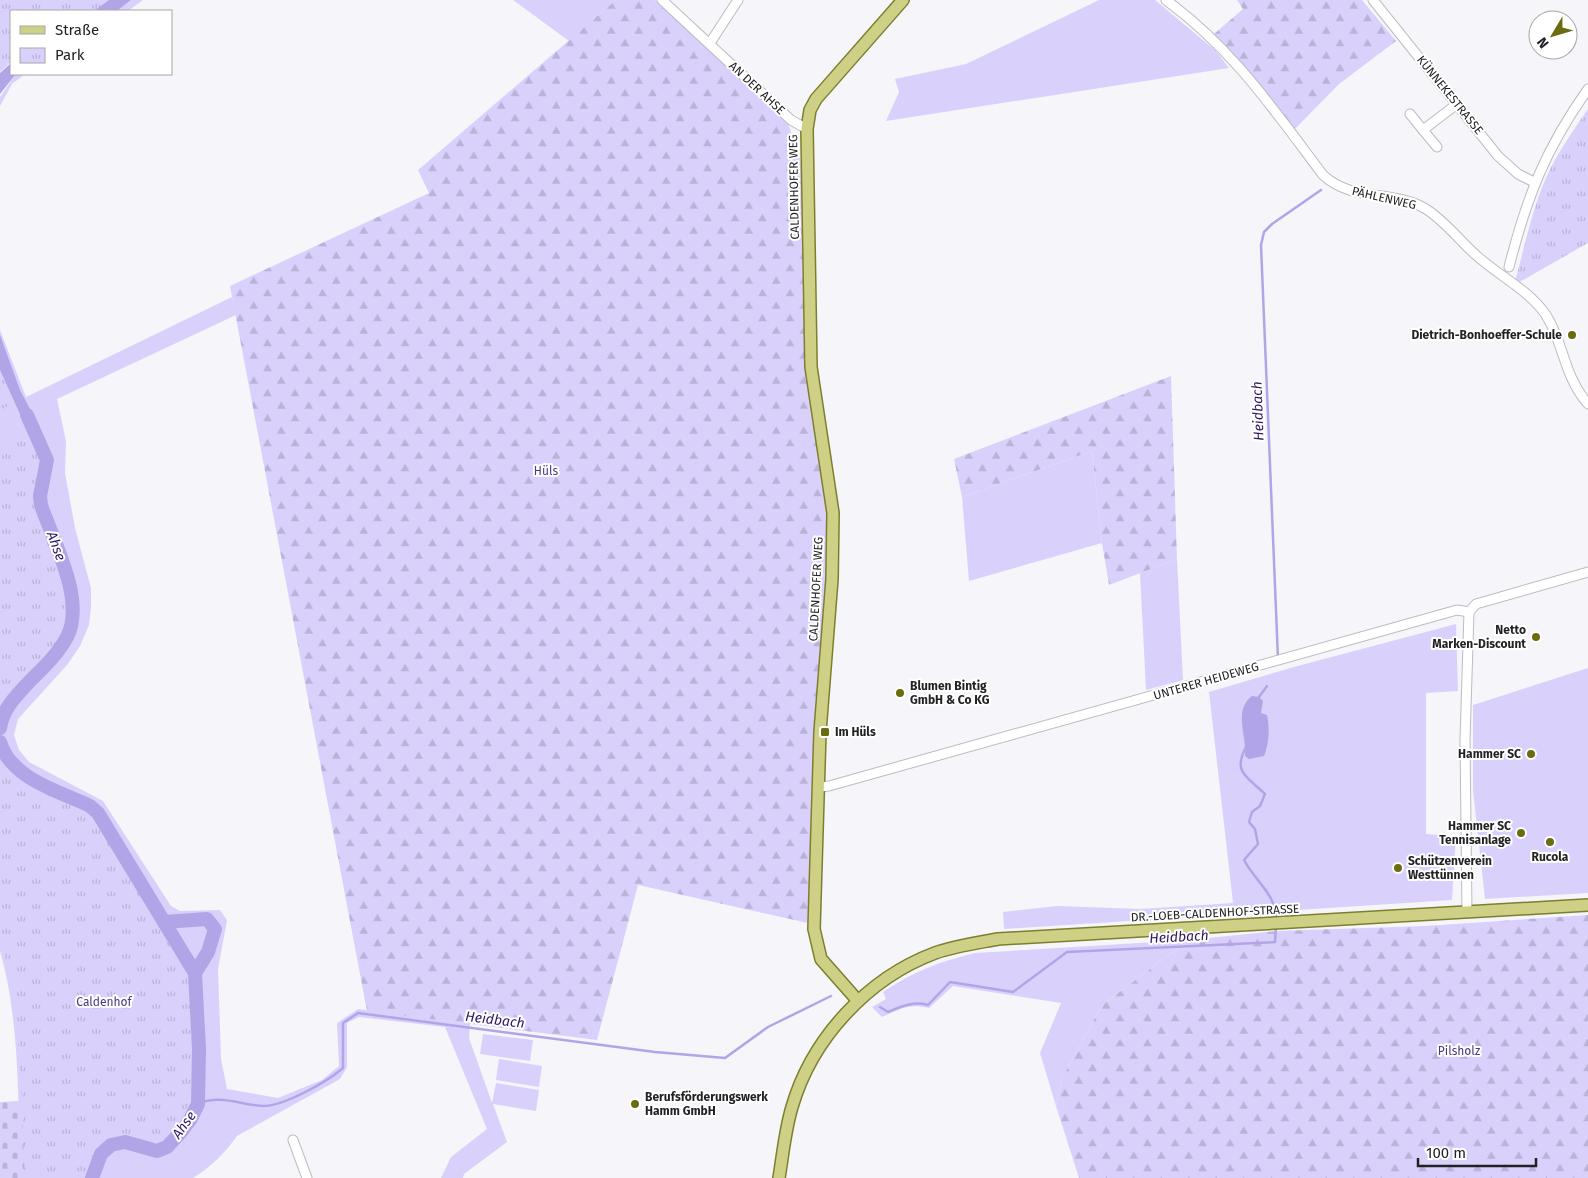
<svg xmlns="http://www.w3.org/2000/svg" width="1588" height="1178" font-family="'Fira Sans',sans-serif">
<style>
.grass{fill:#d9d1fc}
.forest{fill:url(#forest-firs)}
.cemetery{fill:url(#cemetery-stones)}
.park{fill:url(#park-tufts)}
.water{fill:#b2a5e7}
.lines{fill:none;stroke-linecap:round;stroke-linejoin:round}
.stream{stroke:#b2a5e7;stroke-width:2.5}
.river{stroke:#b2a5e7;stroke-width:14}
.minor-casing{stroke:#bcbbc0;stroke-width:11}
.major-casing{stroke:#7d7f2e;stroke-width:14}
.minor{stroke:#fff;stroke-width:9}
.major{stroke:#ced085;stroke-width:11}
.poi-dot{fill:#6a6c0d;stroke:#fff;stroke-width:2}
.labels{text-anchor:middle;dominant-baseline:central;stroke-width:4;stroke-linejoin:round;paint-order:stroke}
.street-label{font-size:12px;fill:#222224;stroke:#fff}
.poi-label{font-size:12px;font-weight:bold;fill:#222224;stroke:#fff;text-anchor:end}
.park-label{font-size:12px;fill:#4d3684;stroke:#fff}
.water-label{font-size:14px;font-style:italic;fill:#301561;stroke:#fff}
</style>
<defs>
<pattern id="forest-firs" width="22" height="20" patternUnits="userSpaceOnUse" patternTransform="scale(1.25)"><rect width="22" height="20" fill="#d9d1fc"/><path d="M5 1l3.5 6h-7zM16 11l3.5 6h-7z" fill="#bab3d8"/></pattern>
<pattern id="cemetery-stones" width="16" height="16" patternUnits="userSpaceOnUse" patternTransform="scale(1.25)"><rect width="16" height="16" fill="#d9d1fc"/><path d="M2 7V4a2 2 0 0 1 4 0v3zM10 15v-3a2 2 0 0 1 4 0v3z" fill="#bab3d8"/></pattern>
<pattern id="park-tufts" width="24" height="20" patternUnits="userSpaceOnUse" patternTransform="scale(1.25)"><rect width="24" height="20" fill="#d9d1fc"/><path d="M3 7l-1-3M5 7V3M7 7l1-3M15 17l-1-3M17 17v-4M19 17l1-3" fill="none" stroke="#bab3d8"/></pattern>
</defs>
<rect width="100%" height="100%" fill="#f5f5fa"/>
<!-- grass -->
<g class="grass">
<path d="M131 0H143L128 11H117Z"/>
<path d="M513 0H616L569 41Z"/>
<path d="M1099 0H1155L1216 51 1229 68 886 121 899 92 895 79 966 64Z"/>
<path d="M16 74H25L12 84 0 106V97Z"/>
<path d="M232 297 236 315 57 399 66 441 65 473 75 528 91 588V607L89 625 80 646 67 665 18 719 14 735 19 750 29 762 103 801 171 906 180 911 220 910 227 920 218 969 221 1059 227 1089 278 1098 322 1080 339 1066 337 1023 358 1009 470 1024 469 1038 492 1103 496 1083 539 1090 536 1111 493 1104 507 1142 464 1174 463 1178H441L451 1157 487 1129 445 1027 359 1017 347 1023V1067L340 1079 237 1136C225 1153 211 1167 193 1178H21C17 1102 21 1025 0 951V330L26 397Z"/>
<path d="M1092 451 1102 543 969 581 962 497Z"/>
<path d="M1177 559 1183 680 1146 690 1140 573Z"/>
<path d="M1456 624 1458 691 1426 693V834L1456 836 1452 900 1004 929 1003 912 1057 906 1140 909 1233 903 1209 692 1294 667Z"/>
<path d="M1588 668V893L1485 899 1473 790V705Z"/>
<path d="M1189 940 1102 1005 1062 1078 1056 1106 1040 1053 1061 1003 953 986 929 1008C910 1003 899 1009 882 1017L872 1007 886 999 883 992C912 972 941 961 975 953Z"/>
<path d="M483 1034 533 1040 530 1061 480 1054Z"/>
<path d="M499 1059 542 1066 539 1087 496 1080Z"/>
</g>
<!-- forest -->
<g class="forest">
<path d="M616 0H655L788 123 801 163 807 338 828 511V577L812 788 808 923 638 885 597 1040 367 1011 230 286 429 193 418 170Z"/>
<path d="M1237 0H1362L1396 41 1339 84 1294 130 1250 73 1214 34 1243 9Z"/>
<path d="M1171 376 1177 559 1109 585 1102 543 1092 451 962 497 954 459Z"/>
<path d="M1588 915V1178H1079L1056 1106 1062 1078 1102 1005 1189 940 1277 931 1425 926Z"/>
</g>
<!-- cemetery -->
<path class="cemetery" d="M17 1101 28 1103 31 1178H0V1102Z"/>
<!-- park -->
<g class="park">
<path d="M0 0H111L94 11H11V62L0 72Z"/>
<path d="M1588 109V243L1516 284 1513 279 1516 278C1525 245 1532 210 1546 178 1557 153 1573 131 1588 109Z"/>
<path d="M0 364 15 401 0 411Z"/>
<path d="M28 425C34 437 43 450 43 464 44 480 35 493 39 509 49 548 83 589 64 630 55 648 40 663 25 677 17 686 5 695 0 706V438Z"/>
<path d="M0 756 9 768 87 807 186 965 191 977 196 1086C192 1105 174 1145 149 1142 136 1140 125 1129 112 1135 96 1143 92 1163 87 1178H25C21 1099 23 1016 0 940Z"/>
</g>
<!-- water -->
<g class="water">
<path d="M109 0H131L117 11H94Z"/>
<path d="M11 63V74H16L0 94V73Z"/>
<path d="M0 335 20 390 40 428 29 434 0 370Z"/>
<path d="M1252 696 1259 697 1263 701 1261 713 1267 715C1270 728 1269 744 1264 756L1249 759 1245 756C1247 735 1233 710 1252 696Z"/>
</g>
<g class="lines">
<!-- stream -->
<g class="stream">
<path d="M1278 659 1261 245 1264 232 1272 224 1321 190"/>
<path d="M1259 697 1267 686"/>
<path d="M1246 747C1232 773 1248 777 1265 794L1260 806 1252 812 1249 822 1255 829 1258 844 1244 860C1255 881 1277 895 1276 920"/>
<path d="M880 1007 888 1012C902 1006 914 1001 928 1005L950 982 1013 992 1067 952 1275 942 1276 926"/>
<path d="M198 1104C220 1094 241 1105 263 1106 284 1106 327 1082 343 1068V1023L358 1013 655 1052 725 1058 768 1027 831 996"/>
</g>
<!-- river -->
<g class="river">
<path d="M0 728C3 708 17 695 30 681 44 667 58 654 67 637 86 600 53 541 41 505L40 496 47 460 27 415"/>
<path d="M0 742C11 779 59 791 90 806L98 813 195 973 199 1049 198 1104 190 1120 180 1133 167 1147 157 1151 125 1142 111 1145 101 1154 92 1178"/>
<path d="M164 922 207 919 215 929 208 952 195 973"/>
</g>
<defs>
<g id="minor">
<path d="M662 0 791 120 807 129"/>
<path d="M1166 0C1233 49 1274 110 1323 175 1353 203 1394 189 1426 209 1445 221 1460 241 1477 256 1499 276 1529 290 1546 315 1564 343 1563 375 1588 404"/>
<path d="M1373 0 1498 156 1518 174 1534 182"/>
<path d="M710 43 738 0"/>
<path d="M1410 114 1423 130"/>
<path d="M1437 147 1423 130 1457 104"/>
<path d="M1509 267C1527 196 1546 148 1588 89"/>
<path d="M1469 612 1476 604 1588 572"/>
<path d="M819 787 829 786 1457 610 1469 612"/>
<path d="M1467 912 1465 740 1469 612"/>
<path d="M293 1140 307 1178"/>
</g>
<g id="major">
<path d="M858 1001 821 959 814 929 820 732 832 579 833 513 811 367 807 129 810 110 816 99 903 0"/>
<path d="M779 1178C783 1154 785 1130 792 1107 812 1038 868 978 935 953 955 946 977 943 998 939L1588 905"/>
</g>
</defs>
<!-- minor casing -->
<use href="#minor" class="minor-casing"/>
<!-- major casing -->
<use href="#major" class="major-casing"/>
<!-- minor -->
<use href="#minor" class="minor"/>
<!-- major -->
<use href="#major" class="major"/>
</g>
<!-- markers -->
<g class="poi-dot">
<circle cx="1572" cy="335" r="5"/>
<circle cx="1536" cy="637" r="5"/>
<circle cx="900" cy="693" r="5"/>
<rect x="820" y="727" width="10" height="10" rx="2.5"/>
<circle cx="1531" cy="754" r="5"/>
<circle cx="1521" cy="833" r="5"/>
<circle cx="1550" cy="842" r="5"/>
<circle cx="1398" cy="868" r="5"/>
<circle cx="635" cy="1104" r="5"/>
</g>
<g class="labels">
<!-- street labels -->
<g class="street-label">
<text transform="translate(757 88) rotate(43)">AN DER AHSE</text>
<text transform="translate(1450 95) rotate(51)">KÜNNEKESTRASSE</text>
<text transform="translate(794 187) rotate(-91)">CALDENHOFER WEG</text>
<text transform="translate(1384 198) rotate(13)">PÄHLENWEG</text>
<text transform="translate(816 589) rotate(-87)">CALDENHOFER WEG</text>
<text transform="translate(1206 681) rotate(-16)">UNTERER HEIDEWEG</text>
<text transform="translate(1215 913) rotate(-3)">DR.-LOEB-CALDENHOF-STRASSE</text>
</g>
<!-- poi labels -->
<g class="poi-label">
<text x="1562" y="335">Dietrich-Bonhoeffer-Schule</text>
<text x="1526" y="630">Netto<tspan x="1526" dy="14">Marken-Discount</tspan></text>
<text x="910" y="686" text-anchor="start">Blumen Bintig<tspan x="910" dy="14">GmbH &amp; Co KG</tspan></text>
<text x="835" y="732" text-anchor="start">Im Hüls</text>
<text x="1521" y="754">Hammer SC</text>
<text x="1511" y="826">Hammer SC<tspan x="1511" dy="14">Tennisanlage</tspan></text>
<text x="1550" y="857" text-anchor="middle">Rucola</text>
<text x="1408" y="861" text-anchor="start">Schützenverein<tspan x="1408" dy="14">Westtünnen</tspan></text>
<text x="645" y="1097" text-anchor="start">Berufsförderungswerk<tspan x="645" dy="14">Hamm GmbH</tspan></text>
</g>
<!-- park labels -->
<g class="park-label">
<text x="546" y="471">Hüls</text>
<text x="104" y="1002">Caldenhof</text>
<text x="1459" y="1051">Pilsholz</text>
</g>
<!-- water labels -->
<g class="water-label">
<text transform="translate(1258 411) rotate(-92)">Heidbach</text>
<text transform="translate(56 546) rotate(70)">Ahse</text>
<text transform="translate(1179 937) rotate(-3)">Heidbach</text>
<text transform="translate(495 1020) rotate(7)">Heidbach</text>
<text transform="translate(184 1125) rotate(-54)">Ahse</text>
</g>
</g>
<!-- legend -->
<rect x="10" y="10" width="162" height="65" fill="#ffffff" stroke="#a7a7a7"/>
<rect x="20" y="26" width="25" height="8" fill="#ced085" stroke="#a7a7a7"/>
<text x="55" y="35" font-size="15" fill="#222224">Straße</text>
<rect x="20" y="48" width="25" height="15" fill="url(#park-tufts)" stroke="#a7a7a7"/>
<text x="55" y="60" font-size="15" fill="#222224">Park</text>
<!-- north arrow -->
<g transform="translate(1553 35) rotate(232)"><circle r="24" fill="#ffffff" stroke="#a7a7a7"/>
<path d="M0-4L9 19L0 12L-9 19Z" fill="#6a6c0d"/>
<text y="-8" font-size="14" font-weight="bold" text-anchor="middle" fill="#222224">N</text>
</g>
<!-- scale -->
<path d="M1418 1158v8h118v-8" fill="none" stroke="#222224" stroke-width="2.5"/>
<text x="1426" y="1158" font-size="15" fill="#222224" stroke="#ffffff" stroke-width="4" paint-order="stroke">100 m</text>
</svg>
